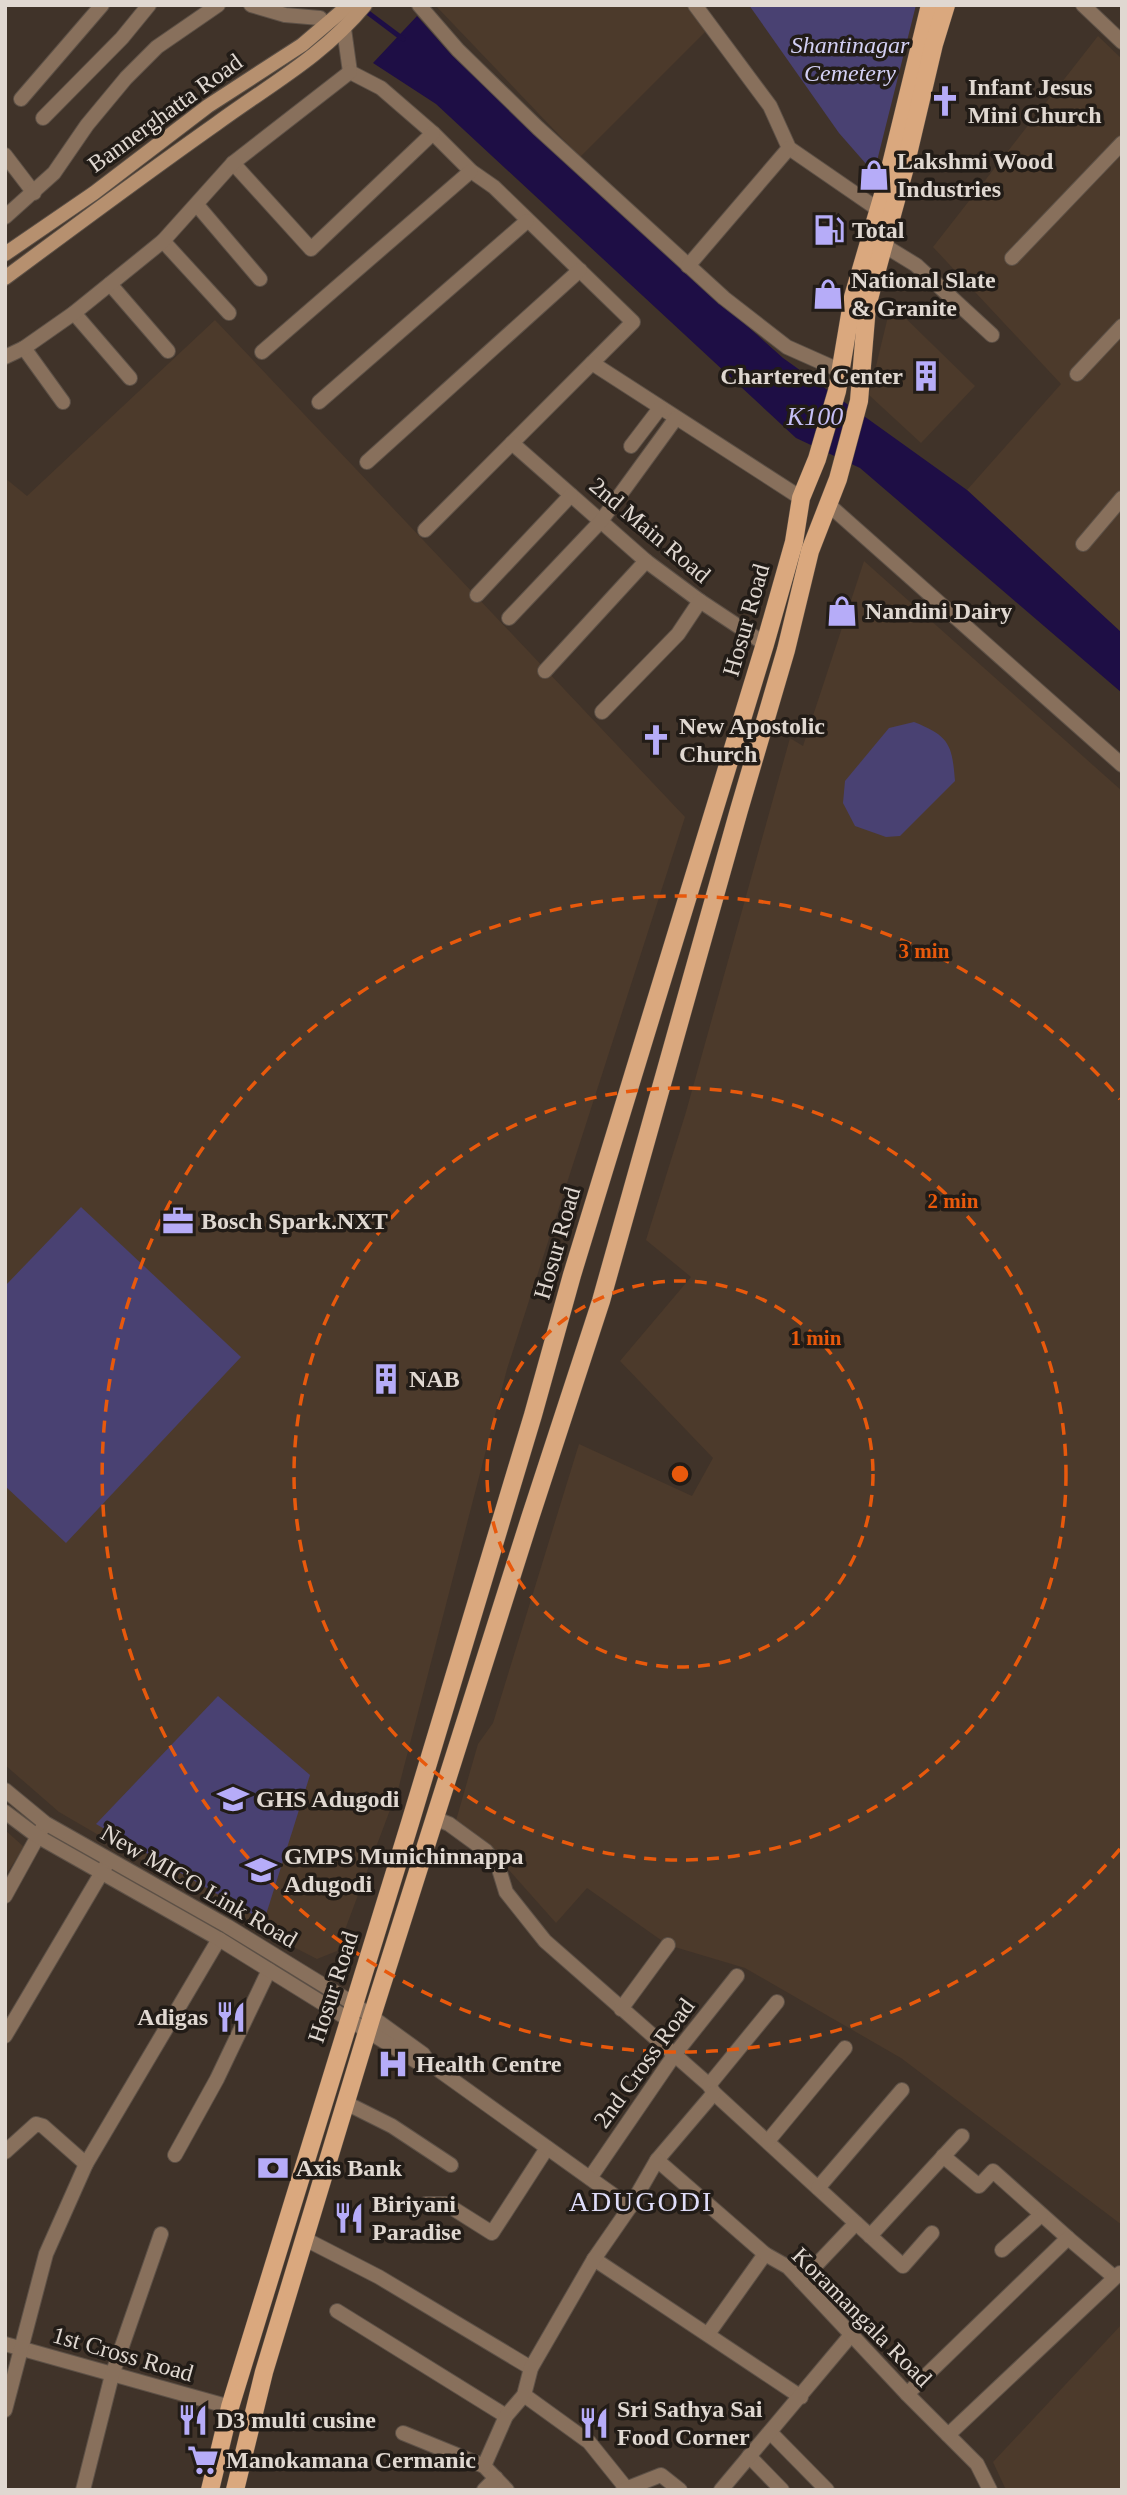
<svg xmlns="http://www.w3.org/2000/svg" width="1127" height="2495" font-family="'Times New Roman',serif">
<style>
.built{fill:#4c3a2b}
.green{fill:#494172}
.water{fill:#1e0e45}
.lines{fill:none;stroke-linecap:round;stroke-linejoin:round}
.stream{stroke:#1e0e45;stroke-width:5}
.minor-casing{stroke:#5d5147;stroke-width:16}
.tertiary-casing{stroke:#5d5147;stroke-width:16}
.secondary-casing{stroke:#5d5147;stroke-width:16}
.primary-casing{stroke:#5d5147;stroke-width:19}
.minor{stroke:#88705c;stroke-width:14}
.tertiary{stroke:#88705c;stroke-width:14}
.secondary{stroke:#b6906f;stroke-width:14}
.primary{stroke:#daa87e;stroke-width:18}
.ring{fill:none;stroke:#e8590c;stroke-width:3.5;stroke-dasharray:12 9}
.labels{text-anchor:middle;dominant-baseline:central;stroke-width:7;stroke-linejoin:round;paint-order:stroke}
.park-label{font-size:24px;font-style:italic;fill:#d3d0f4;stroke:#221c17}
.poi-label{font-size:24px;font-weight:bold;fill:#e0d8d1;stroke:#221c17;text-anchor:start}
.street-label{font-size:24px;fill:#e0d8d1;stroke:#221c17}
.water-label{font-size:26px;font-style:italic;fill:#c6c0f6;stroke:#221c17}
.quarter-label{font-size:28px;letter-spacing:2px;fill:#dfddfa;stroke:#221c17}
.centre{fill:#e8590c;stroke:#221c17;stroke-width:3.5}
.ring-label{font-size:21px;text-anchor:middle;font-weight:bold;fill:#e8590c;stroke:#221c17;stroke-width:7;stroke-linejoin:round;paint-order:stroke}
</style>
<rect width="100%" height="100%" fill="#403329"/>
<!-- built -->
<g class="built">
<path d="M435 5H693L708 29 580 157Z"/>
<path d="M1098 36 1122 59V633L967 490 1061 384 933 247Z"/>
<path d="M891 304 975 386 921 443 869 395Z"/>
<path d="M215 320 685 817 507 1369 399 1786 337 1951 317 1959 270 1935 59 1812 5 1765V478L27 496Z"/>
<path d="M864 561 1122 791V2225L901 2058 745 1968 668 1945 587 1888 556 1923 491 1850 455 1824 478 1744 493 1723 579 1444 692 1496 713 1458 620 1361 691 1277 646 1240 686 1112 790 738 803 746Z"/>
<path d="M5 1830 24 1847 5 1876Z"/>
<path d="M1122 2324V2490H1006L993 2462Z"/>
</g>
<!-- green -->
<g class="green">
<path d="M749 5H916L874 173 839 133Z"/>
<path d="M914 722C949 736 952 744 955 781L900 836 886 837 855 826 843 803 845 781 889 728Z"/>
<path d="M81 1207 241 1357 66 1543 5 1486V1286Z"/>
<path d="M218 1696 310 1775 264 1921 96 1824Z"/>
</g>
<!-- water -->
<path class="water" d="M417 16 449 52 744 323 783 358 967 490 1122 633V693L860 468 796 438 436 104 373 63Z"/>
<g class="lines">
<!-- stream -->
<path class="stream" d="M363 9 403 39"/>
<defs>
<g id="minor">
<path d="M251 5 285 15 320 18"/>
<path d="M419 5 458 50 538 128 724 298 787 347 841 371"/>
<path d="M695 5 770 106 789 148 879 210"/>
<path d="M344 29 350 72"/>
<path d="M350 72 381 88 433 133 471 171 494 187 633 322 425 530"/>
<path d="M21 99 102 5"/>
<path d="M43 118 122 38 149 5"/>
<path d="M5 155 34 193"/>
<path d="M233 163 311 249 433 133"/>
<path d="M197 205 260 279"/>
<path d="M5 217 54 173 87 125 126 78 157 47 218 5"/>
<path d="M163 241 229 313"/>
<path d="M885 246 916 265 992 335"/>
<path d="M1012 258 1122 143"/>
<path d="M688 266 789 148"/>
<path d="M110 284 168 351"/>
<path d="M74 313 130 378"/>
<path d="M24 348 63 402"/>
<path d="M262 352 471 171"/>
<path d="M5 357 24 348 74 313 163 241 233 163 350 72"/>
<path d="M592 363 801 498"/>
<path d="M1077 374 1122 326"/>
<path d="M319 402 527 221"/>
<path d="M512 443 646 561 700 601 765 644"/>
<path d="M631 446 660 408"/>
<path d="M367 462 580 270"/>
<path d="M829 505 1122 765"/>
<path d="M1083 544 1122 498"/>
<path d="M477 595 571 495"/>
<path d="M509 618 601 521 676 418"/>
<path d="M545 671 646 561"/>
<path d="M602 712 678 634 700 601"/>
<path d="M434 1818 449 1824 486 1851 498 1866 506 1892 545 1941 709 2085 714 2093 903 2266 932 2233"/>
<path d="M5 1896 43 1827"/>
<path d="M621 2009 668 1945"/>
<path d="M5 2036 108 1862"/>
<path d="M709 2085 777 2002"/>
<path d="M346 2103 392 2126 451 2165"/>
<path d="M768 2141 845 2048"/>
<path d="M5 2152 36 2124 43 2126 86 2164"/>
<path d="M175 2155 217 2079 269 1970"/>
<path d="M943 2156 979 2186 993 2171 1068 2238"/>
<path d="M657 2160 714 2093"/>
<path d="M590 2178 675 2054 737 1976"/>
<path d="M818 2188 902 2090"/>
<path d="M426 2204H446L492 2233 547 2148"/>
<path d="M870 2236 962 2136"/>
<path d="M305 2239 379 2277 531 2368"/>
<path d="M1002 2250 1041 2215"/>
<path d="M594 2259 801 2397"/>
<path d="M801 2281 856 2223"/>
<path d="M337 2311 506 2416"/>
<path d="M708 2334 765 2254"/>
<path d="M5 2344 230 2407"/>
<path d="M907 2394 1068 2238 1114 2277"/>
<path d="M524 2395 589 2442 626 2488"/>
<path d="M5 2410 46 2254 86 2164 219 1939"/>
<path d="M770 2432 827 2490"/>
<path d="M403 2433 484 2466 507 2490"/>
<path d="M948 2435 1120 2273"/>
<path d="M749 2456 782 2490"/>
<path d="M484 2466 506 2416 524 2395 531 2368 594 2259 630 2207"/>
<path d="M83 2490 112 2375 161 2234"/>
<path d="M484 2490 496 2478"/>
<path d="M623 2490 661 2475 680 2490"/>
<path d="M721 2490 851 2335"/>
</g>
<g id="tertiary">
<path d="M1083 5 1122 42"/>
<path d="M5 1790 45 1823 227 1926 354 2004 423 2054 429 2063 630 2207 657 2160 765 2254 788 2267 907 2394 977 2464 990 2490"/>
<path d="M5 1812 37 1836 219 1939 419 2063H424"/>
</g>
<g id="secondary">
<path d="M5 254 94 193 208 106 302 45 349 5"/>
<path d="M5 278C75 226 145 174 216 124 269 85 322 57 365 5"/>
</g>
<g id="primary">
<path d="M210 2490 230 2407 410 1823 533 1415 572 1275 765 644 794 542 801 498 817 459 837 391 853 297 887 181 930 5"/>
<path d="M235 2490 264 2372 371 2019 530 1518 601 1301 739 810 786 650 810 551 838 479 859 401 867 306 904 171 934 44 946 5"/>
</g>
</defs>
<!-- minor casing -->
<use href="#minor" class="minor-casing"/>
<!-- tertiary casing -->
<use href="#tertiary" class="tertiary-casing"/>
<!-- secondary casing -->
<use href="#secondary" class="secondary-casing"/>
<!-- primary casing -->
<use href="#primary" class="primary-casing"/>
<!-- minor -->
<use href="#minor" class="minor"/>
<!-- tertiary -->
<use href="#tertiary" class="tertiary"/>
<!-- secondary -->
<use href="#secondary" class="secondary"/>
<!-- primary -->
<use href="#primary" class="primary"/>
</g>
<!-- distance rings -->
<g class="ring">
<circle cx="680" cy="1474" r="193"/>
<circle cx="680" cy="1474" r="386"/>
<path d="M1120 1849A578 578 0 1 1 1120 1099"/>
</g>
<!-- icons -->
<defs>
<symbol id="church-bare" viewBox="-9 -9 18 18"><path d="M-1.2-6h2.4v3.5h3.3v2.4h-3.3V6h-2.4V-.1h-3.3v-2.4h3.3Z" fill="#b6acf8" stroke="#221c17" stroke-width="2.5" paint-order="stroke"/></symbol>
<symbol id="shop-bare" viewBox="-9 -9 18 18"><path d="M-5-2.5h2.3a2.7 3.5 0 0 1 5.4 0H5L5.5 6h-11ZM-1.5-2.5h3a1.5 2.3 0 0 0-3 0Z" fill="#b6acf8" stroke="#221c17" stroke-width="2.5" paint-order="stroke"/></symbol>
<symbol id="fuel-bare" viewBox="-9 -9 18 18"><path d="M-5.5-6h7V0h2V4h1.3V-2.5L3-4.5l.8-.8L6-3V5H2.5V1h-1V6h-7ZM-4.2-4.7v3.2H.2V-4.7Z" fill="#b6acf8" stroke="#221c17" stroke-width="2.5" paint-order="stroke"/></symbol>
<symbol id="building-bare" viewBox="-9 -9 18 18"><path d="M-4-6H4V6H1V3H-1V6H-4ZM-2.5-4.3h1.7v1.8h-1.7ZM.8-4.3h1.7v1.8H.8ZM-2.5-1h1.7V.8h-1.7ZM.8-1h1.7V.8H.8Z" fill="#b6acf8" stroke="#221c17" stroke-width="2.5" paint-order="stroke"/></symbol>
<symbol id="office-bare" viewBox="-9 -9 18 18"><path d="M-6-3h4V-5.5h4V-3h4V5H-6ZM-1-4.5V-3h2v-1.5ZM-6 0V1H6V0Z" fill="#b6acf8" stroke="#221c17" stroke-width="2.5" paint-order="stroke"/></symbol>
<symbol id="school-bare" viewBox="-9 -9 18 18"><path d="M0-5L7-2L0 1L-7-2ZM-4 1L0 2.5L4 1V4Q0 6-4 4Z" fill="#b6acf8" stroke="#221c17" stroke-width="2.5" paint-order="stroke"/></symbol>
<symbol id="restaurant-bare" viewBox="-9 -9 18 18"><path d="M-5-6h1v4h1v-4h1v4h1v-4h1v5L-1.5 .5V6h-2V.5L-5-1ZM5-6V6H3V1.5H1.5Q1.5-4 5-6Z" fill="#b6acf8" stroke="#221c17" stroke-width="2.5" paint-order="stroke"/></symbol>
<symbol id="hospital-bare" viewBox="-9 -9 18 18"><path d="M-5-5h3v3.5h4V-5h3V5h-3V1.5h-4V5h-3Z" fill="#b6acf8" stroke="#221c17" stroke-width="2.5" paint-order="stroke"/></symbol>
<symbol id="bank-bare" viewBox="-9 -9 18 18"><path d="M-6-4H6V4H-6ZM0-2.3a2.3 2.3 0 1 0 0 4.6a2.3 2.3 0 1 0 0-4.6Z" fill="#b6acf8" stroke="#221c17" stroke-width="2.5" paint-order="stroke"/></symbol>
<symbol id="supermarket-bare" viewBox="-9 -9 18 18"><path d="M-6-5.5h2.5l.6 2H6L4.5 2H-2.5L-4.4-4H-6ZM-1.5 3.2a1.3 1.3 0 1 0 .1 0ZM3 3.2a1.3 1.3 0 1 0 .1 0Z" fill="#b6acf8" stroke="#221c17" stroke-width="2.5" paint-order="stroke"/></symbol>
</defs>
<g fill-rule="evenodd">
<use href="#church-bare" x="923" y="79" width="44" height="44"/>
<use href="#shop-bare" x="852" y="153" width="44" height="44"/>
<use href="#fuel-bare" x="807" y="208" width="44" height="44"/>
<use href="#shop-bare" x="806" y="272" width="44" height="44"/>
<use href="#building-bare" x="904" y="354" width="44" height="44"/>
<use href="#shop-bare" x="820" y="589" width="44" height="44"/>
<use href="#church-bare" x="634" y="718" width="44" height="44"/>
<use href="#office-bare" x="156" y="1199" width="44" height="44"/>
<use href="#building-bare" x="364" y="1357" width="44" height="44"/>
<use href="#school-bare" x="211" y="1777" width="44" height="44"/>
<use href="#school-bare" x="239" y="1848" width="44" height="44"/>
<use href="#restaurant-bare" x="209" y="1995" width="44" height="44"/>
<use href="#hospital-bare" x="371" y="2042" width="44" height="44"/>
<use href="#bank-bare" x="251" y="2146" width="44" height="44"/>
<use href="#restaurant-bare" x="327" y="2196" width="44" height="44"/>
<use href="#restaurant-bare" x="171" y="2398" width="44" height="44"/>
<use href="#restaurant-bare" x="572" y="2401" width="44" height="44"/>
<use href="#supermarket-bare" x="181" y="2438" width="44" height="44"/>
</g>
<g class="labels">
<!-- park labels -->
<g class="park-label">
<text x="850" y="45">Shantinagar<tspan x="850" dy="28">Cemetery</tspan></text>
</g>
<!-- poi labels -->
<g class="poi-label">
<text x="968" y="87">Infant Jesus<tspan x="968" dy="28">Mini Church</tspan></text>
<text x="897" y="161">Lakshmi Wood<tspan x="897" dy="28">Industries</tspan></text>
<text x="852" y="230">Total</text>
<text x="851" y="280">National Slate<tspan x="851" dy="28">&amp; Granite</tspan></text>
<text x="903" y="376" text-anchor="end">Chartered Center</text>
<text x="865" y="611">Nandini Dairy</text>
<text x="679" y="726">New Apostolic<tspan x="679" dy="28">Church</tspan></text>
<text x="201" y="1221">Bosch Spark.NXT</text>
<text x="409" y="1379">NAB</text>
<text x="256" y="1799">GHS Adugodi</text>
<text x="284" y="1856">GMPS Munichinnappa<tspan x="284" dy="28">Adugodi</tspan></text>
<text x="208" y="2017" text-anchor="end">Adigas</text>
<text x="416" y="2064">Health Centre</text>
<text x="296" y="2168">Axis Bank</text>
<text x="372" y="2204">Biriyani<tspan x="372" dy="28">Paradise</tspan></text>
<text x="617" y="2409">Sri Sathya Sai<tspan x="617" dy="28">Food Corner</tspan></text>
<text x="216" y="2420">D3 multi cusine</text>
<text x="226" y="2460">Manokamana Cermanic</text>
</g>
<!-- street labels -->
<g class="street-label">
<text transform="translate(165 113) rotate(-36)">Bannerghatta Road</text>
<text transform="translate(650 530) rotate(40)">2nd Main Road</text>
<text transform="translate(746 620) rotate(-74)">Hosur Road</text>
<text transform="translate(557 1243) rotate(-74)">Hosur Road</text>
<text transform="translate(199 1886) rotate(30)">New MICO Link Road</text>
<text transform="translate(333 1987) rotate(-72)">Hosur Road</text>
<text transform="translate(644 2063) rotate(-54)">2nd Cross Road</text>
<text transform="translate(862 2317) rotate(45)">Koramangala Road</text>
<text transform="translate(123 2354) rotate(16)">1st Cross Road</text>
</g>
<!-- water labels -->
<g class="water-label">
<text x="815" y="416">K100</text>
</g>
<!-- quarter labels -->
<g class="quarter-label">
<text x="641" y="2201">ADUGODI</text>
</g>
</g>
<circle cx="680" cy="1474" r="10" class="centre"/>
<g class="ring-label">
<text x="924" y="958">3 min</text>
<text x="953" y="1208">2 min</text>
<text x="816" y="1345">1 min</text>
</g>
<!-- border -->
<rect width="1127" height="2495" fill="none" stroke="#e0d8d1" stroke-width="14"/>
</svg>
